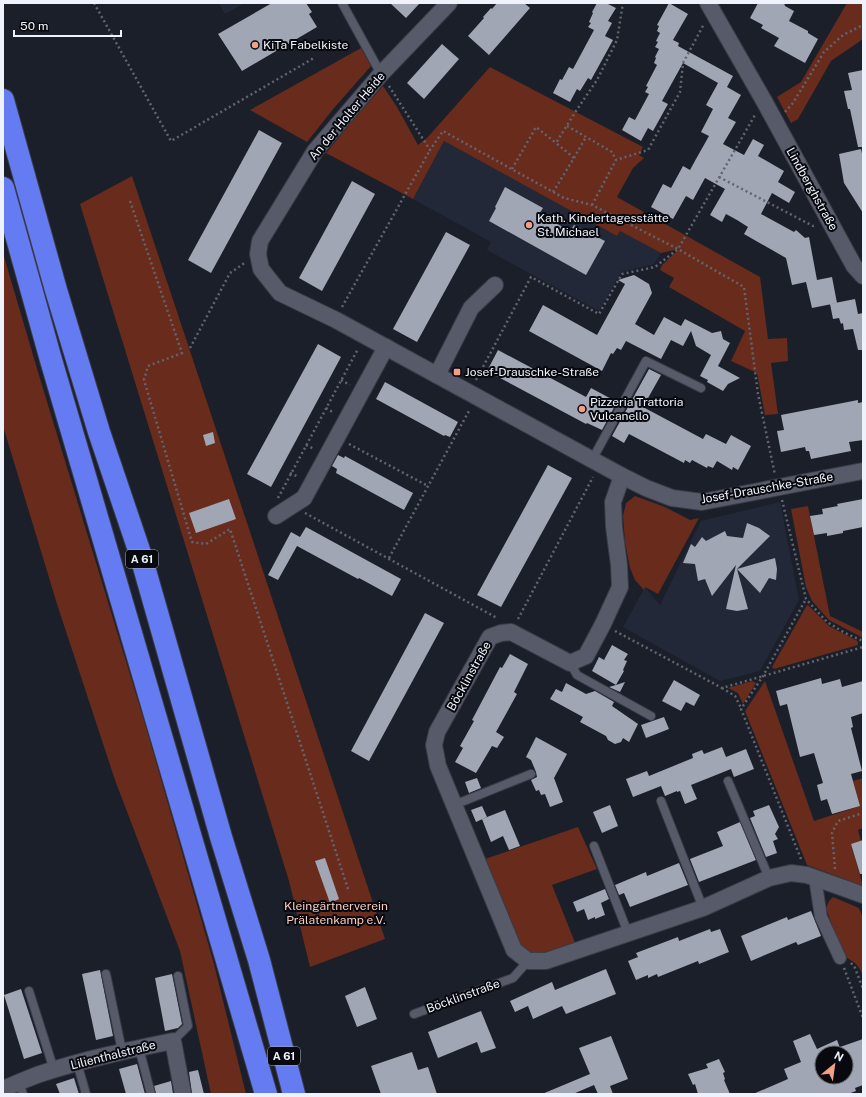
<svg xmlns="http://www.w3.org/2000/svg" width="866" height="1097" font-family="'Public Sans',sans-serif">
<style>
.built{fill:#232839}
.green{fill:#682b1c}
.building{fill:#a1a6b5}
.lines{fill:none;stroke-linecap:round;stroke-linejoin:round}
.service-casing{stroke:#393b46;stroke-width:10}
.pedestrian-casing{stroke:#393b46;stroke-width:14}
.minor-casing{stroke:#393b46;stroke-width:18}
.motorway-casing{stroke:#393b46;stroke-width:24}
.path{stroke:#626570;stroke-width:2.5;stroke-dasharray:2 3;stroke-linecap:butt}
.service{stroke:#565a69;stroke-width:8}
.pedestrian{stroke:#565a69;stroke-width:12}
.minor{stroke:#565a69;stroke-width:16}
.motorway{stroke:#657bf1;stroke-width:22}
.poi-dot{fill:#f49e88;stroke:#07090e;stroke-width:1.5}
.labels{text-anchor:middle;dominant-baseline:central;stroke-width:4;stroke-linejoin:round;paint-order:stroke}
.shield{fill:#07090e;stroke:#a9acb4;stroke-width:1}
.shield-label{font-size:11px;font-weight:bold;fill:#eff2fb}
.poi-label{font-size:12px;fill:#eff2fb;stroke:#07090e;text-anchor:start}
.street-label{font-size:12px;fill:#eff2fb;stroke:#07090e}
.park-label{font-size:12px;fill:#facbbf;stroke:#07090e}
</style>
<rect width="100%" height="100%" fill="#1b1f2a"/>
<!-- built -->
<g class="built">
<path d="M219 3H245L225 14Z"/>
<path d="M444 141 617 236 620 231 661 253 654 264 621 272 599 311 487 250 491 242 413 199Z"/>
<path d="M780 502 799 600 760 671 720 681 623 627 645 587 660 605 701 521Z"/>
</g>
<!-- green -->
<g class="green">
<path d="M847 3H863V39L831 61 798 119 791 123 777 97 801 82Z"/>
<path d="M361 48 371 66 334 108 307 142 250 110Z"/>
<path d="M490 67 643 147 639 155 644 158 633 168 617 197 760 277 768 339 787 338 788 361 771 363 778 414 765 415 757 373 731 361 745 331 669 287 674 278 660 270 662 265 679 249 661 253 620 231 617 236 444 141 413 199 326 153 354 119 383 86 397 107 418 145 427 138Z"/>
<path d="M132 176 385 939 310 967 289 881 80 204Z"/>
<path d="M3 253 38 372 146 727 214 964 246 1094H211L180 951 115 780 57 604 3 426Z"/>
<path d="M635 496 665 507 690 520 699 518 658 594 645 587 644 590 635 580 630 568 625 542 623 516 626 503Z"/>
<path d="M808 506 830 616 863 632V638L829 620 812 601 806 587 791 509Z"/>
<path d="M807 605 809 606 829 626 856 640 858 642V645L774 669 772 667Z"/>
<path d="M752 681 756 683 743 704 738 693 728 688Z"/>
<path d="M765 681 814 821 860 806 853 781 863 778V828L858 830 861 841 851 844 863 886 807 865 745 711Z"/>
<path d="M578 827 597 869 552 885 576 945 538 957 521 951 482 860Z"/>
<path d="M833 897 859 908 863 918V976C859 965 854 961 843 956L826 908 829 901Z"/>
</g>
<!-- building -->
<g class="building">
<path d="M272 3H306L312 12 309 14 317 27 242 71 218 34Z"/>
<path d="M390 3H420L406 18Z"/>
<path d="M497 3H524L530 8 489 55 468 36 484 18 483 17 491 8 492 9Z"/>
<path d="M597 3H606L616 8 608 21 612 23 605 36 613 40 591 80 588 78 580 91 577 89 570 102 553 93 560 79 562 80 569 67 573 69 594 30 588 27 591 23 589 22 593 13 592 12Z"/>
<path d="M669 3 688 14 673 40 679 43 678 46 733 76 727 87 741 95 728 118 736 122 723 144 744 155 753 139 764 145 758 156 784 171 778 182 795 192 789 203 772 193 761 214 794 232 796 230 805 238 809 237 817 280 832 277 837 303 812 308 806 282 792 285 786 258 744 234 748 227 737 220 726 214 722 222 710 215 725 189 705 178 693 200 686 196 673 219 651 207 663 184 671 188 683 166 690 170 696 159 709 136 701 132 713 109 706 105 718 83 683 63 662 101 668 104 653 131 648 128 641 141 622 130 629 117 635 120 649 94 645 92 648 87 646 86 657 65 654 63 656 58 655 57 659 49 655 47 658 42 656 41 660 33 657 31 659 26 657 25Z"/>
<path d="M758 3H784L785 6 794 11 789 21 808 31V33L818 39 805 63 774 46 779 38 761 28 763 25 750 18Z"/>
<path d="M442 44 459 59 424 99 407 83Z"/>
<path d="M863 70V147H858L850 109H848L844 91 852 90 848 73Z"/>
<path d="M259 130 282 143 211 273 188 260Z"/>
<path d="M861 149 863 158V213L844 183 839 154Z"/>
<path d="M352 181 375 194 322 291 299 278Z"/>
<path d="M505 187 543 208 539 214 570 231 574 225 605 241 586 275 489 221 496 208 495 207Z"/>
<path d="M446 232 470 245 417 342 393 329Z"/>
<path d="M634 275 649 284 652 293 635 324 654 335 664 317 681 326 685 319 712 333 721 331 723 339 730 343 718 366 740 378 728 384 723 391 707 382 708 380 700 376 711 355 696 346 691 331 683 346 671 340 661 359 626 341 621 350 617 348 613 354 611 353 602 371 529 331 543 305 597 335 625 284 618 280Z"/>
<path d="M855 299 858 314 863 313V350H858L853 329 844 330 843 323 841 324 839 318 833 319 830 304Z"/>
<path d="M318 344 341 357 271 487 247 474Z"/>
<path d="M498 350 586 397 591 388 617 402 602 430 587 423 586 424 487 371Z"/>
<path d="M649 369 661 375 643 407 703 439 706 434 726 444 731 435 751 446 738 470 733 467 732 470 717 461 713 468 708 466 707 468 692 460 690 463 685 460 684 463 629 434 624 443 612 436Z"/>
<path d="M385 382 458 422 450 437 445 435 444 436 376 399Z"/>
<path d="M858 400V403L863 402V440L849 442 851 451 811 459 809 451H806L805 447 781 452 777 431 784 430 781 415Z"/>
<path d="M213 432 215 443 206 446 203 435Z"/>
<path d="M338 455 344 458 345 456 413 493 404 510 336 473 337 469 332 466Z"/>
<path d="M548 465 572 478 501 607 477 595Z"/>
<path d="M229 499 236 519 196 533 189 513Z"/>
<path d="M863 499V527L843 531V533L827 536V533L814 535 810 516 823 514 822 509 838 506 837 504Z"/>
<path d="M747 523 759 528 770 536 737 569 775 558 777 569 776 580 769 578 760 593 737 569 748 609 737 611 726 609 736 565 712 596 705 579 698 581 695 564 683 563 691 544 695 547 702 537 706 541 725 531 727 536 743 538Z"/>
<path d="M306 527 401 579 392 596 359 578 358 579 297 546 278 580 268 575 291 532 300 537Z"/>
<path d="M425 613 444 623 369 761 351 751Z"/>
<path d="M612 645 628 654 624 660 627 661 623 670 624 671 616 685 625 682 620 692 609 687 616 685 592 671 599 657 604 660Z"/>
<path d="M510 654 528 664 514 692 517 694 496 732 504 737 497 748 492 746 476 773 455 762 463 748 460 746 474 721 472 720 500 667 502 668Z"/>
<path d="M821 678 822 684 840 679 842 687 863 681V713L851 717 853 727 851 728 862 771 851 774 860 806 832 814 827 799 821 801 817 785 823 783 814 753 800 757 787 704 780 706 776 691Z"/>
<path d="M674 680 700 695 694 706 686 702 681 711 662 701Z"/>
<path d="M566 683 586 694 595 691 614 702 612 706 638 724 629 742 623 738 621 742 615 744 608 740 606 736 580 722 583 717 550 699 556 689 562 692Z"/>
<path d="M664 717 669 729 646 738 641 725Z"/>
<path d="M536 737 567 754 554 778 563 802 550 807 545 794 541 795 539 790 536 791 531 780 537 777 536 772 531 760 526 757Z"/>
<path d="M722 747 726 757 746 749 754 769 734 777 731 769 691 785 697 799 685 804 680 791 677 792V791L665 796 661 786 633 797 626 779 647 771 649 776 693 758 692 754 702 750 704 754Z"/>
<path d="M477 778 481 788 469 793 465 782Z"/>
<path d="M610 805 618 826 602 833 593 812Z"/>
<path d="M769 805 779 827 775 834 778 839 773 841 777 853 766 857 750 818 755 816 753 811Z"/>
<path d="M482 806 487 817 476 822 471 810Z"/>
<path d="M505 810 520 846 509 850 503 836 491 842 482 819Z"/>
<path d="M740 822 756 860 699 882 690 859 723 846 717 832Z"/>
<path d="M863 840V874H860L851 844Z"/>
<path d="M325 858 339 899 330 903 315 861Z"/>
<path d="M679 863 688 885 630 907 624 893 619 895 615 885 646 872 647 876Z"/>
<path d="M605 889 609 899 601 903 605 915 595 919V917L588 920 584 909 577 912 573 902Z"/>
<path d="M811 911 821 936 798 945 796 942 751 961 741 936 787 917 788 920Z"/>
<path d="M710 929 711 932 720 929 729 952 699 964 698 961 658 977 657 974 648 978V975L636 980 628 961 638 957 636 953 678 937 679 941Z"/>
<path d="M606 969 616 994 566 1014 562 1006 533 1019 528 1006 515 1012 510 1001 552 982 555 990Z"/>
<path d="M100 970 113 1036 96 1040 82 974Z"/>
<path d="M172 974 182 1024 178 1028 165 1031 155 978Z"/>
<path d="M365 987 377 1019 357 1027 345 996Z"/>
<path d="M21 989 42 1053 24 1059 4 995Z"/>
<path d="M481 1011 496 1048 481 1053 477 1042 438 1058 428 1032Z"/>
<path d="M810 1034 817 1049 837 1040 842 1053H818L820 1056 817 1057 822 1068V1077H846V1053H842L840 1047 863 1039V1085L855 1088 856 1091 848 1094H753L788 1079 784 1069 801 1062 793 1041Z"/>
<path d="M611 1036 628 1079 610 1086 613 1094H598L594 1085 573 1094H542L590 1074 579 1048Z"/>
<path d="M412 1052 418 1070 428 1067 437 1094H381L371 1066Z"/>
<path d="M719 1059 725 1072 723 1073 725 1079 724 1080 730 1094H698L695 1084 693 1085 688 1074 708 1068 706 1064Z"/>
<path d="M137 1064 145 1094H126L119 1069Z"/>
<path d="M198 1070 204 1094H192L189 1072Z"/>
<path d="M74 1078 79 1094H60L56 1084Z"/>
<path d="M171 1081 173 1094H156L154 1086Z"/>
</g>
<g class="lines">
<defs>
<g id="service">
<path d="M342 3 381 74"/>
<path d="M592 460 646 361 701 388"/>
<path d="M570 663 577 675 651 716"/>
<path d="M728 781 769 878"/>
<path d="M661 801 703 908"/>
<path d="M454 805 531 774"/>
<path d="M594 846 628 933"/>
<path d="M106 974 122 1051"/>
<path d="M29 991 54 1070"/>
<path d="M414 1014 513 978 528 961"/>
<path d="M173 1041 188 1026 178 976"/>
<path d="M139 1048 151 1094"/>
<path d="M77 1063 86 1094"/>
<path d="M19 1083 23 1094"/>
</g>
<path id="pedestrian" d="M815 878 821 917 840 958"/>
<g id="minor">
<path d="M449 3 381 74 315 151 260 241 258 254 261 269 280 293 336 320 622 476 646 488 672 498 702 502 863 471"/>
<path d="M708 3 764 101 854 266 863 276"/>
<path d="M437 375 471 308 495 285"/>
<path d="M622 476 613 502 614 527 619 565 620 587 603 624 586 656 570 663 511 632 501 633 490 637 437 732 434 745 438 766 514 950 528 961H546L703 908 769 878 791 873 807 875 863 895"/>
<path d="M276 516 304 498 386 347"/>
<path d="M3 1089C16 1084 30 1077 43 1073 86 1059 129 1050 173 1041L183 1094"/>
</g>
<g id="motorway">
<path d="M3 100 56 290 99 432 140 553 221 837 259 960 294 1094"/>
<path d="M3 188 51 360 266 1094"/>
</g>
</defs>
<!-- service casing -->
<use href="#service" class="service-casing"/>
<!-- pedestrian casing -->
<use href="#pedestrian" class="pedestrian-casing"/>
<!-- minor casing -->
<use href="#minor" class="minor-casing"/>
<!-- motorway casing -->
<use href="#motorway" class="motorway-casing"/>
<!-- path -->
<g class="path">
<path d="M94 3 171 141 314 58"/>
<path d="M389 86 430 150 443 131 564 198 592 205 678 249 744 287 758 394 775 475"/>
<path d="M785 112 793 103 824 52 843 35 863 25"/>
<path d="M567 126 612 152 616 160"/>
<path d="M574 158 586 137"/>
<path d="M512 169 536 127 556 143"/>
<path d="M719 177 813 226 816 225"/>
<path d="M553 192 574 158 556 143 576 111 597 80 617 40 623 3"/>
<path d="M130 201 182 353 148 366 144 380 192 542 206 544 230 529 349 892"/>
<path d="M592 205 616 160 648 150 680 92 683 63 704 24"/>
<path d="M342 307 430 150"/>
<path d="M190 348 230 273 246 262"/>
<path d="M341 380 350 385"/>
<path d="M476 380 531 277 599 314 622 274 655 267 678 249 755 115"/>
<path d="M326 408 334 413"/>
<path d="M349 444 428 486"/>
<path d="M306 445 314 449"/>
<path d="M290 473 299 477"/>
<path d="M278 498 358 349"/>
<path d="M782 500 806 599 827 622 845 633 863 641"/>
<path d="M305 513 497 618"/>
<path d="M389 558 470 409"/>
<path d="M518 619 593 477"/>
<path d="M615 631 722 688 863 647"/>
<path d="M722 688 735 696 741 708"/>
<path d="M801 859 741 709 763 676 806 599"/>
<path d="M835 869 832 833 838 821 863 813"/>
<path d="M851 963 855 968 863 989"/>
<path d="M844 968 863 1018"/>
</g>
<!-- service -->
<use href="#service" class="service"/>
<!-- pedestrian -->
<use href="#pedestrian" class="pedestrian"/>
<!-- minor -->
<use href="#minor" class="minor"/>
<!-- motorway -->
<use href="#motorway" class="motorway"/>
</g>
<!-- markers -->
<g class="poi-dot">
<circle cx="255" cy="45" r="4"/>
<circle cx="529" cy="225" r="4"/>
<rect x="453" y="368" width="8" height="8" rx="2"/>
<circle cx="582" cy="409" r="4"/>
</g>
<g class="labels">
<!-- shield labels -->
<g class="shield">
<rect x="126" y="550" width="32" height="18" rx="3"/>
<rect x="268" y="1047" width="32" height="18" rx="3"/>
</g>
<g class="shield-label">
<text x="142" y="559">A 61</text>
<text x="284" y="1056">A 61</text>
</g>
<!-- poi labels -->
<g class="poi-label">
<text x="263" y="45">KiTa Fabelkiste</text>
<text x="537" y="218">Kath. Kindertagesstätte<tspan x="537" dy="14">St. Michael</tspan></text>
<text x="465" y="372">Josef-Drauschke-Straße</text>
<text x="590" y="402">Pizzeria Trattoria<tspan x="590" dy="14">Vulcanello</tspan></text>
</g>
<!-- street labels -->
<g class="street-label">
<text transform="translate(347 116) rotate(-50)">An der Holter Heide</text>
<text transform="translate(812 189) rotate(61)">Lindberghstraße</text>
<text transform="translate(767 488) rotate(-10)">Josef-Drauschke-Straße</text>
<text transform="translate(469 676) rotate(-61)">Böcklinstraße</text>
<text transform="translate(463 996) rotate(-20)">Böcklinstraße</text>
<text transform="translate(113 1055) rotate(-14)">Lilienthalstraße</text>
</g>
<!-- park labels -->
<g class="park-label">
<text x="336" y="906">Kleingärtnerverein<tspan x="336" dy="14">Prälatenkamp e.V.</tspan></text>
</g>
</g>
<!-- border -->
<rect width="866" height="1097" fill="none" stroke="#eff2fb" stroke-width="8"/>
<!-- north arrow -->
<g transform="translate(834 1065) rotate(29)"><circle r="19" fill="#07090e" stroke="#64666d"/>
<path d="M0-3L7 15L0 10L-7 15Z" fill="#f49e88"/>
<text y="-6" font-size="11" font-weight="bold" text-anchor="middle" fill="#eff2fb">N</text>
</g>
<!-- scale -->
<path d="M14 30v6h107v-6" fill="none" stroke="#eff2fb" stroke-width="2"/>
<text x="20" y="30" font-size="12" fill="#eff2fb" stroke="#07090e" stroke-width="3" paint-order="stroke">50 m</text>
</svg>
